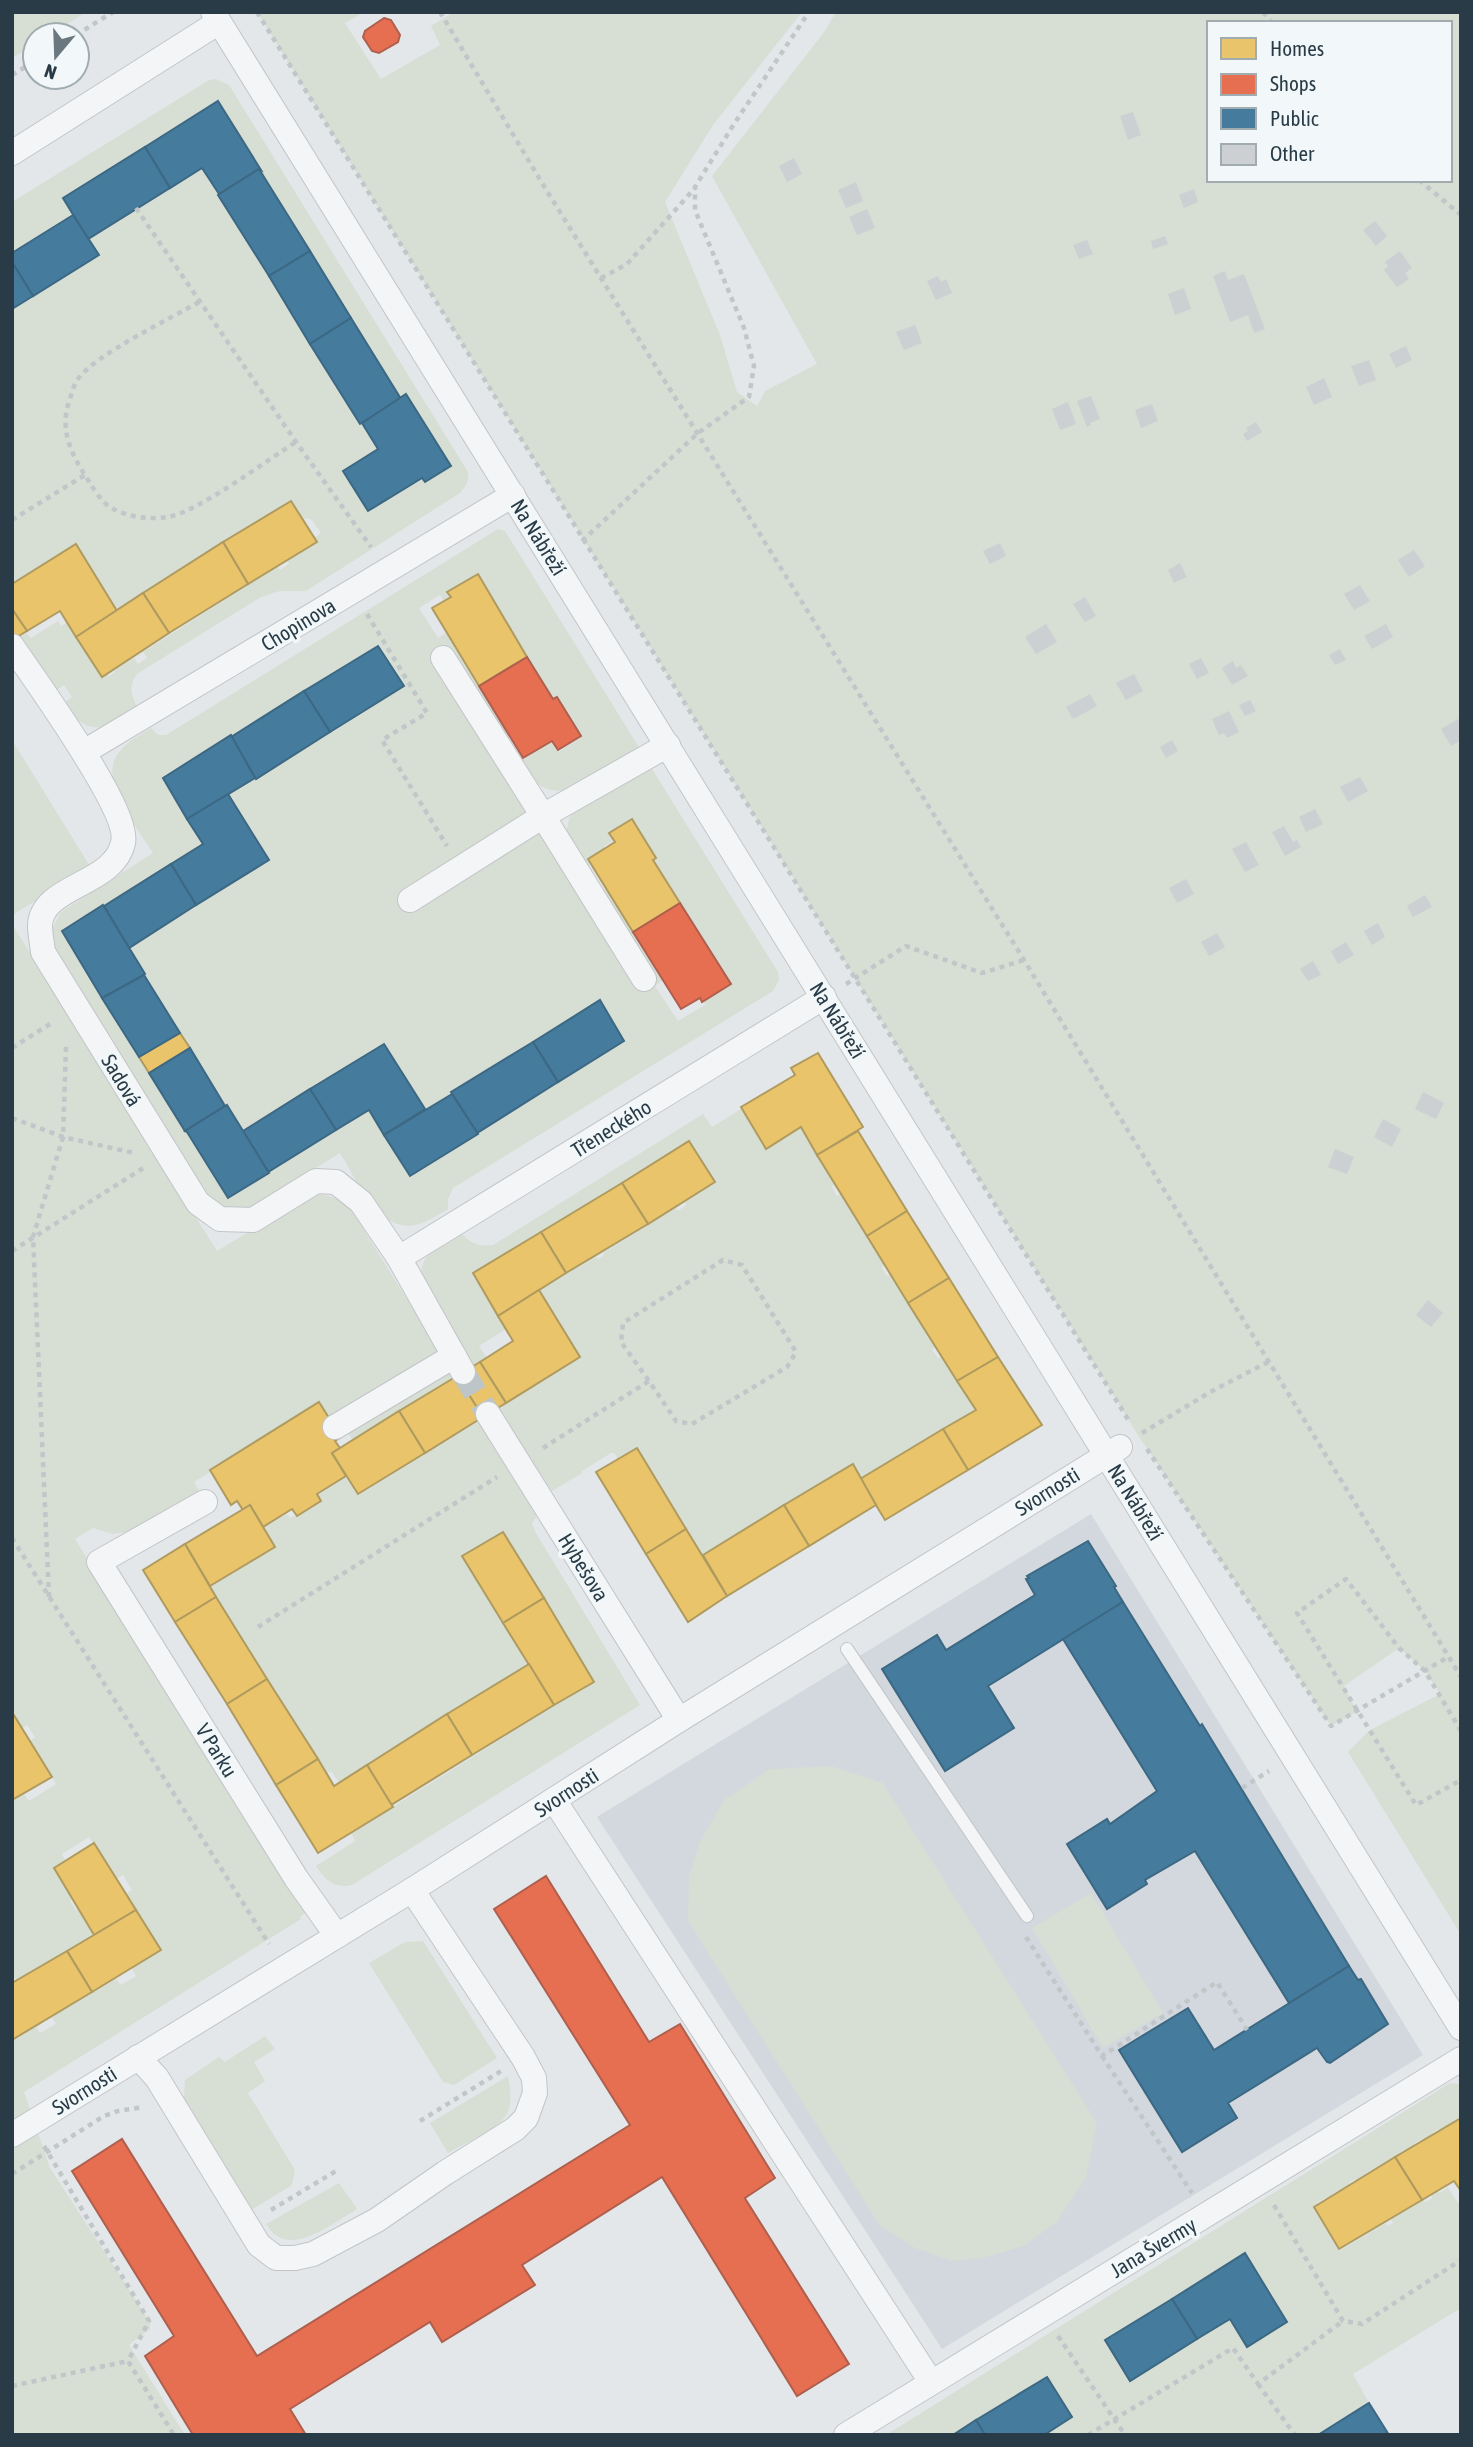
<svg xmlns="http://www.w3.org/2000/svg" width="1473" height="2447" font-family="'Asap Condensed',sans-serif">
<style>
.built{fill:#d2d8dd}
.green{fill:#d7ded4;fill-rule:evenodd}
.homes{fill:#e9c46a;stroke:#af9b5f;stroke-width:2}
.shops{fill:#e76f51;stroke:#ae5f4e;stroke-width:2}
.public{fill:#457b9d;stroke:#3c6883;stroke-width:2}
.building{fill:#ccd0d2}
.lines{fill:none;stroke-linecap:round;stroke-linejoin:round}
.street-tunnel{stroke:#bec5c9;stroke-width:24;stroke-dasharray:24 12;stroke-linecap:butt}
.lane-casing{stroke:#c2c5c8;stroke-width:14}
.street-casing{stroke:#c2c5c8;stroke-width:26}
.path{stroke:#c1c6c9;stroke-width:4.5;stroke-dasharray:5 5;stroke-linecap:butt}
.lane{stroke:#f3f5f6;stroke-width:12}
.street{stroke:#f3f5f6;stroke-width:24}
.labels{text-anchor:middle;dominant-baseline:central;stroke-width:7;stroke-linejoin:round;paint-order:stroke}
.street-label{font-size:21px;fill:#283b46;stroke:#f2f7f9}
</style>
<rect width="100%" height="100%" fill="#e4e7ea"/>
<!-- built -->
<path class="built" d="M1091 1514 1423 2055 942 2349 597 1817Z"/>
<!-- green -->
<g class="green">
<path d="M12 12H86L50 35H35V44L12 58Z"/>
<path d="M257 12H364L345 23 381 79 440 45 431 26 454 12H802L713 125 665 202 720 335 737 392 757 406 765 391 817 364 712 176 825 31 836 12H1461V1935L1348 1752 1370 1730 1440 1694 1425 1671 1399 1648 1344 1686 1357 1712 1331 1726 1138 1435ZM1209 23H1450V180H1209Z"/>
<path d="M216 79 229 85 468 472C469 482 466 486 460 493L306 591H280L261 597 137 674C127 687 132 698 140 711 104 729 90 739 62 704L72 697 64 685 54 692 20 637 27 633 31 638 58 621 61 626 67 622 101 677 107 674 109 676 115 672 114 670 134 658 138 664 147 658 143 652 278 566 280 570 289 564 287 560 316 542 314 538 321 533 312 520 307 518 117 612 12 585V202L209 80Z"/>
<path d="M498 529 505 531 640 749 567 790C539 794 531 778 518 757L522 756 524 759 552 742 559 752 581 737 558 698 553 699 476 576 448 593 451 597 445 602 440 595 419 608 438 638 446 633 507 731 500 734 598 893 605 889 657 972 662 981 655 986 678 1021 705 1005 704 1002 731 984 654 861 656 858 633 820 610 834 613 841 604 846 605 850 588 861 590 865 586 867 566 833 570 815 575 809 649 764 778 972 779 980 773 991 453 1188 448 1199V1209C439 1214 429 1221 419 1224 378 1236 357 1180 340 1153L253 1207 224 1208 211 1201 55 955 52 929 61 912 153 853C138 828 95 778 120 751 128 741 140 735 151 728L158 735H166Z"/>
<path d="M12 740 91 868 17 912 12 917Z"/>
<path d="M12 924 217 1251 307 1197C327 1192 337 1197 352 1211L456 1378 353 1441 341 1423 333 1428 318 1404 194 1482 200 1492 132 1531 113 1534 93 1528 75 1539 306 1913 300 1917 301 1919 24 2092 50 2168 150 2322V2329L129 2345 185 2435H12V2042L36 2027 40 2033 56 2024 52 2017 116 1979 121 1985 136 1976 132 1969 161 1950 125 1894 132 1890 123 1875 116 1879 89 1837 62 1854 66 1862 54 1870 72 1899 70 1901 76 1910 78 1909 95 1936 92 1935 85 1942 18 1982 12 1975V1802L24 1794 29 1801 56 1784 30 1741 35 1737 27 1725 22 1728 12 1712Z"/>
<path d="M741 1109 766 1149 801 1128 834 1185 832 1187 837 1196 840 1194 884 1265 882 1268 887 1276 890 1275 935 1347 932 1350 938 1358 941 1357 976 1410 862 1482 851 1465 703 1557 637 1450 619 1461 614 1453H611L582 1471V1473L552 1491 498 1409 579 1358 539 1290 596 1257 598 1259 604 1255 603 1253 676 1208 678 1211 686 1205 685 1202 714 1184 689 1144 473 1276 506 1329 479 1346 487 1358 473 1367 421 1277C421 1252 441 1242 459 1229 466 1242 478 1247 493 1245L703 1114 712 1127Z"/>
<path d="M481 1420 539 1512 532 1524 536 1533 640 1705 352 1885C334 1889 325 1880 316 1866L355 1841 351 1833 594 1681 502 1533 463 1558 528 1665 403 1741V1743L340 1784 331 1771 325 1774 209 1588 275 1547 264 1528 287 1514 290 1518 313 1507 317 1496 346 1477 359 1495Z"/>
<path d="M831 1766 883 1783 1097 2123 1086 2177 1057 2222 1024 2246 983 2258 952 2261 915 2248 880 2226 688 1921 689 1876 700 1842 724 1800 770 1769Z"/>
<path d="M1091 1893 1163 2013 1103 2048 1032 1928Z"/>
<path d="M423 1941 497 2058 454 2085 443 2082 369 1963 405 1942Z"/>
<path d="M265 2036 275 2049 254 2062 265 2081 248 2093 295 2170 292 2185 251 2210 184 2099 185 2080 219 2057 225 2062Z"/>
<path d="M508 2076C510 2088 513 2102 507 2114 499 2129 463 2144 448 2153L430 2123Z"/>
<path d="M1450 2083 1461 2084V2119L1441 2131 1438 2129 1432 2133 1434 2136 1424 2141 1422 2139 1415 2143 1417 2146 1408 2152 1405 2149 1399 2153 1400 2156 1374 2172 1372 2170 1366 2173 1367 2177 1358 2183 1355 2179 1349 2183 1351 2187 1340 2194 1337 2191 1331 2195 1333 2198 1328 2201 1325 2198 1317 2203 1319 2207 1314 2210 1339 2251 1386 2223 1388 2226 1393 2223 1391 2219 1422 2200 1426 2202 1432 2198 1431 2194 1437 2190 1440 2193 1447 2188 1446 2185 1458 2203 1461 2201V2308L1353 2374 1369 2403 1318 2435H886Z"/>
<path d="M339 2183 357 2209C338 2220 299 2251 277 2236 273 2234 269 2228 266 2224Z"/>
</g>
<!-- homes -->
<g class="homes">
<path d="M291 501 317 542 248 584 223 542Z"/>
<path d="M223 542 248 584 169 633 143 593Z"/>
<path d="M76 544 117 611 76 637 60 611 27 631 12 609V584Z"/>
<path d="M478 574 527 657 479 686 432 608 451 597 447 592Z"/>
<path d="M143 593 169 633 102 677 76 637Z"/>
<path d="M12 609 27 631 12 640Z"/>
<path d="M632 819 656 858 653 860 680 903 633 932 588 859 615 842 609 833Z"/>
<path d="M180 1033 190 1048 149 1073 139 1057Z"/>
<path d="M818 1053 863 1127 817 1155 801 1127 766 1149 741 1107 795 1075 791 1068Z"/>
<path d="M858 1131 907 1211 867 1236 817 1155Z"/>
<path d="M689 1141 715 1182 648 1224 622 1183Z"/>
<path d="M622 1183 648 1224 566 1273 541 1232Z"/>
<path d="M907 1211 949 1278 908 1303 867 1236Z"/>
<path d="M541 1232 566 1273 498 1316 473 1273Z"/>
<path d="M949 1278 998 1357 957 1381 908 1303Z"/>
<path d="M539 1290 580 1357 506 1403 480 1362 513 1341 498 1316Z"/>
<path d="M998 1357 1042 1425 968 1470 943 1429 976 1410 957 1381Z"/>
<path d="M480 1362 506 1403 483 1417 457 1376Z"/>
<path d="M457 1376 483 1417 425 1453 399 1411Z"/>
<path d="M319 1402 341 1437 335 1441 340 1448 332 1453 346 1476 317 1494 321 1501 297 1516 292 1509 263 1527 250 1505 243 1510 237 1501 231 1505 210 1470Z"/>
<path d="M399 1411 425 1453 358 1494 332 1453Z"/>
<path d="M943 1429 968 1470 885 1520 860 1479Z"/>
<path d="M637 1448 686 1529 646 1554 596 1472Z"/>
<path d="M853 1464 876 1505 809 1546 784 1505Z"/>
<path d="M250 1505 275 1547 210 1586 185 1544Z"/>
<path d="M784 1505 809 1546 727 1596 703 1555Z"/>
<path d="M686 1529 727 1596 688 1622 646 1554Z"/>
<path d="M503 1532 544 1598 503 1623 462 1556Z"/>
<path d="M185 1544 216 1597 175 1622 143 1570Z"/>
<path d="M216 1597 267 1679 227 1704 175 1622Z"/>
<path d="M544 1598 594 1682 554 1705 503 1623Z"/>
<path d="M529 1664 554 1705 472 1755 447 1714Z"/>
<path d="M267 1679 318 1759 276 1785 227 1704Z"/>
<path d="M12 1712 52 1777 12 1800Z"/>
<path d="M447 1714 472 1755 391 1805 367 1765Z"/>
<path d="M318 1759 334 1786 367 1765 393 1807 318 1853 276 1785Z"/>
<path d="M94 1843 136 1910 94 1935 54 1868Z"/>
<path d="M136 1910 161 1950 92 1992 67 1951Z"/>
<path d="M67 1951 92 1992 12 2040V1983Z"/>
<path d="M1461 2118V2191L1454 2181 1422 2200 1395 2157Z"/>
<path d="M1395 2157 1422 2200 1339 2249 1314 2207Z"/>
</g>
<!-- shops -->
<g class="shops">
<path d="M384 18 391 20 400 35 398 42 379 53 372 51 363 37 365 31Z"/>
<path d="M527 657 553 699 557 697 581 736 558 750 552 741 523 758 479 686Z"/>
<path d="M680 903 731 984 702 1002 700 998 681 1009 633 932Z"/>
<path d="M546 1876 649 2042 680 2024 775 2178 745 2198 746 2200 849 2364 797 2396 662 2177 522 2265 535 2285 442 2342 430 2322 290 2409 306 2435H193L145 2356 174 2336 72 2171 122 2139 257 2356 630 2125 494 1909Z"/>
</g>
<!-- public -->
<g class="public">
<path d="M218 101 261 170 259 169 219 194 202 168 170 188 145 147Z"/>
<path d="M145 147 170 188 88 239 63 198Z"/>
<path d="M259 169 310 251 269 276 218 195Z"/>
<path d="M73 215 99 255 33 296 12 262V253Z"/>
<path d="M310 251 351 318 310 344 269 276Z"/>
<path d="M12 262 33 296 12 309Z"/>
<path d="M351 318 401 399 360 424 310 344Z"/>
<path d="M406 394 451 466 425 482 422 478 368 511 343 471 378 449 362 423Z"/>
<path d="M378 646 404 686 330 732 304 691Z"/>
<path d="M304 691 330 732 256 779 231 737Z"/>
<path d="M231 735 255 778 187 819 163 778Z"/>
<path d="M228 794 269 860 196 905 171 864 203 844 187 819Z"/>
<path d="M171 864 196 905 129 948 104 906Z"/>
<path d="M103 905 145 974 102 998 62 931Z"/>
<path d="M144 975 180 1033 139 1057 102 998Z"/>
<path d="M600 1000 624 1041 558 1082 533 1042Z"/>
<path d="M533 1042 558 1082 477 1133 451 1092Z"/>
<path d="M384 1044 425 1109 384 1135 369 1110 336 1130 310 1089Z"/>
<path d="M190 1048 225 1106 185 1131 149 1073Z"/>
<path d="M310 1089 336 1130 268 1172 243 1131Z"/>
<path d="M452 1094 478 1134 410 1176 384 1135Z"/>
<path d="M227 1105 269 1173 228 1198 187 1132 185 1131Z"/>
<path d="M1088 1541 1116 1586 1114 1587 1123 1602 988 1686 1014 1728 945 1771 882 1669 937 1635 946 1650 1035 1595 1026 1579 1029 1578 1027 1576Z"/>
<path d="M1123 1602 1200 1726 1202 1724 1349 1966 1289 2003 1195 1851 1145 1880 1147 1884 1107 1909 1067 1844 1107 1819 1110 1824 1157 1791 1063 1639Z"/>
<path d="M1349 1966 1358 1980 1361 1979 1388 2024 1330 2063 1327 2062 1317 2048 1228 2103 1237 2118 1182 2152 1119 2050 1188 2008 1214 2050Z"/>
<path d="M1245 2253 1287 2322 1247 2347 1230 2319 1197 2339 1172 2299Z"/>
<path d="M1172 2299 1197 2339 1130 2381 1105 2340Z"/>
<path d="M1047 2377 1072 2417 1044 2435H985L976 2420Z"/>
<path d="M1369 2403 1389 2435H1318Z"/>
<path d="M976 2420 985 2435H953Z"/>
</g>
<!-- building -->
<g class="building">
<path d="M1133 112 1141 135 1128 140 1120 116Z"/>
<path d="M794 158 802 174 787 182 779 166Z"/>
<path d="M856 182 863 201 846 208 838 190Z"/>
<path d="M1194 189 1198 202 1184 208 1179 195Z"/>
<path d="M867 209 875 228 857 235 849 217Z"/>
<path d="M1375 221 1387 236 1376 246 1363 230Z"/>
<path d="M1165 236 1168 244 1153 249 1151 241Z"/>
<path d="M1087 240 1093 254 1079 259 1073 245Z"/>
<path d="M1400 251 1412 268 1405 273 1409 279 1397 287 1384 270 1388 266 1385 262Z"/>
<path d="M1225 271 1228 280 1244 274 1265 329 1254 333 1248 315 1230 322 1213 276Z"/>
<path d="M938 276 941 282 946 279 952 293 936 300 927 281Z"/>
<path d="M1184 288 1191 309 1175 315 1168 294Z"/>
<path d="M915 325 922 343 904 350 896 332Z"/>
<path d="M1406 346 1412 360 1396 368 1389 354Z"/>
<path d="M1369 360 1376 380 1359 386 1351 366Z"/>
<path d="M1324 378 1332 397 1314 405 1306 387Z"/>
<path d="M1091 396 1100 419 1090 423 1091 425 1087 427 1077 401Z"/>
<path d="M1068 402 1076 424 1060 430 1052 409Z"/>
<path d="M1152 404 1158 421 1141 428 1135 410Z"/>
<path d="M1256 422 1262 432 1247 441 1243 434 1248 431 1246 428Z"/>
<path d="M1000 543 1006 556 990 564 983 551Z"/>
<path d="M1414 550 1425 566 1409 577 1398 560Z"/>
<path d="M1180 563 1187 577 1174 583 1168 570Z"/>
<path d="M1360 585 1370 601 1354 610 1344 594Z"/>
<path d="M1085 597 1096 616 1085 622 1073 604Z"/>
<path d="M1046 624 1057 642 1036 654 1025 637Z"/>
<path d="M1386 624 1393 637 1372 649 1364 636Z"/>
<path d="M1340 649 1346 660 1335 665 1329 655Z"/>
<path d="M1201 658 1209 673 1197 679 1189 664Z"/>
<path d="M1233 661 1236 668 1241 665 1248 676 1232 685 1222 668Z"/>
<path d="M1134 674 1143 691 1126 700 1116 683Z"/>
<path d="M1090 694 1097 706 1073 719 1066 707Z"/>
<path d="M1250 700 1256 711 1245 716 1239 705Z"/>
<path d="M1229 711 1239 732 1227 738 1224 733 1219 735 1212 719Z"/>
<path d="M1458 719 1461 724V740L1451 746 1441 729Z"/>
<path d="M1172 740 1178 751 1166 758 1160 747Z"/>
<path d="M1360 777 1368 791 1348 802 1340 787Z"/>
<path d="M1315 809 1323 824 1306 832 1299 817Z"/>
<path d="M1284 826 1293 842 1297 840 1301 847 1285 856 1272 832Z"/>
<path d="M1246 842 1259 865 1245 872 1232 849Z"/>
<path d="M1186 879 1194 894 1177 903 1169 888Z"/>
<path d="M1425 895 1432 907 1413 917 1407 906Z"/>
<path d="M1378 923 1385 937 1372 945 1364 931Z"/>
<path d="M1217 933 1225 947 1209 956 1201 942Z"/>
<path d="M1346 942 1354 955 1338 964 1331 951Z"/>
<path d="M1313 961 1321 975 1308 981 1300 969Z"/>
<path d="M1423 1092 1444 1103 1436 1119 1415 1109Z"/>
<path d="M1383 1119 1401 1129 1392 1147 1374 1137Z"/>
<path d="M1335 1149 1354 1157 1347 1174 1328 1167Z"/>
<path d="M1428 1300 1443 1313 1431 1327 1416 1315Z"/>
</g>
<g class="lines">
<!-- street-tunnel -->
<path class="street-tunnel" d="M463 1372 488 1414"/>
<defs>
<path id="lane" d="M847 1649 1027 1916"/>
<g id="street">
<path d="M213 12 1461 2028"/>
<path d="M12 153 219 22"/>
<path d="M12 646C34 679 131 811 123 843 114 885 42 885 40 925 40 934 42 943 43 952L198 1203 220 1219 253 1220 316 1181 336 1182 361 1202 399 1258 463 1372"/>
<path d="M84 752 513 495"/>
<path d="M410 900 543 816 443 658"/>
<path d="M644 979 543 816 668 745"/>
<path d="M399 1258 824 997"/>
<path d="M488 1414 679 1720"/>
<path d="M335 1427 454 1356"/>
<path d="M205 1502 99 1562 296 1878 337 1936"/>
<path d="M554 1800 931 2382"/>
<path d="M138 2057 157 2078 259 2245 276 2258H295L313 2254 377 2220 445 2173 515 2129 526 2118 535 2093 534 2078 523 2057 412 1890"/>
<path d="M12 2135 412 1890 679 1720 1120 1447"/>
<path d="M846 2435 1461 2059"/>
</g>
</defs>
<!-- lane casing -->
<use href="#lane" class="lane-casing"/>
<!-- street casing -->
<use href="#street" class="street-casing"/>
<!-- path -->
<g class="path">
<path d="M257 12 1129 1421"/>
<path d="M440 12 542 183 1024 960 1461 1677"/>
<path d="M1263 12 1272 23"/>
<path d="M76 35 113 12"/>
<path d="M12 75 35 61"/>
<path d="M1419 180 1461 215"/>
<path d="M136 208 296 442 371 547"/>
<path d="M601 278 627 264 695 188"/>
<path d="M199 302C170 319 96 354 78 379 74 384 72 392 70 399 58 430 72 456 90 483 95 491 102 502 110 507 126 517 149 520 167 517 197 513 267 460 296 442"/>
<path d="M12 520 85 475"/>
<path d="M582 541 698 433 749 397 754 366 744 328 695 210V187L734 124 809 12"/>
<path d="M367 614 427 713 382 740 447 846"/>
<path d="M846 984 906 946 982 973 1024 960"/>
<path d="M12 1048 53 1022"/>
<path d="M12 1118 63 1137 134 1153"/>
<path d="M12 1251 145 1167"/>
<path d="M1142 1433 1212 1391 1268 1362"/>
<path d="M543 1448 649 1381 676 1421 692 1424 787 1367 796 1352 742 1265 723 1260 623 1323 621 1342 649 1381"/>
<path d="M1147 1449 1331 1726 1448 1657"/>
<path d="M12 1538 269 1944"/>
<path d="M49 1597 33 1237 63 1137 66 1046"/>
<path d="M258 1627 497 1477"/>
<path d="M1461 1731 1425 1671 1399 1648 1346 1579 1297 1613 1416 1805 1461 1780"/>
<path d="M1242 1788 1269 1771"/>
<path d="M1026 1937 1102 2056 1217 1982 1247 2030"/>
<path d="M1102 2056 1192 2193"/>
<path d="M420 2121 501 2071"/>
<path d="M44 2146 149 2321 128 2361 174 2435"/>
<path d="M12 2174 104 2116 118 2111 144 2107"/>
<path d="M1274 2205 1343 2321 1362 2324 1461 2260"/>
<path d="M271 2210 336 2171"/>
<path d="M1058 2336 1125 2435"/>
<path d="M1258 2384 1295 2435"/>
<path d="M12 2386 128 2361"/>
<path d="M1088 2435 1233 2348 1258 2384 1343 2321"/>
</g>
<!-- lane -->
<use href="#lane" class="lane"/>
<!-- street -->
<use href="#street" class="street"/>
</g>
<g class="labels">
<!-- street labels -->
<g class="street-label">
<text transform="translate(539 537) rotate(58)">Na Nábřeží</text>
<text transform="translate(298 624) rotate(-31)">Chopinova</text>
<text transform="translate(838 1020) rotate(58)">Na Nábřeží</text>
<text transform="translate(122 1080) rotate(59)">Sadová</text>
<text transform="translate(611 1128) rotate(-32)">Třeneckého</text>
<text transform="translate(1047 1491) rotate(-32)">Svornosti</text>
<text transform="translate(1136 1502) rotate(58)">Na Nábřeží</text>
<text transform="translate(584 1567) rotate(58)">Hybešova</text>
<text transform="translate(217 1750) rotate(58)">V Parku</text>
<text transform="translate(566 1792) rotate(-33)">Svornosti</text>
<text transform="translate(84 2090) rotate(-32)">Svornosti</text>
<text transform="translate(1153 2247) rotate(-31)">Jana Švermy</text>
</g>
</g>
<!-- border -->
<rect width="1473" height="2447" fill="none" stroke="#283b46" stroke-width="28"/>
<!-- legend -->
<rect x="1207" y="21" width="245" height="161" fill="#f2f7f9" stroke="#a1acb1" stroke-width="2"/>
<rect x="1221" y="38" width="35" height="21" fill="#e9c46a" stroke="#a1acb1" stroke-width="2"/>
<text x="1270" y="56" font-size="21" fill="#283b46">Homes</text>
<rect x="1221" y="74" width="35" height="21" fill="#e76f51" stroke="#a1acb1" stroke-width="2"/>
<text x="1270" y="91" font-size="21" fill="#283b46">Shops</text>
<rect x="1221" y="108" width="35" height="21" fill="#457b9d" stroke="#a1acb1" stroke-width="2"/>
<text x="1270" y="126" font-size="21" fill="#283b46">Public</text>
<rect x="1221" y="144" width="35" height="21" fill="#ccd0d2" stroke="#a1acb1" stroke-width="2"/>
<text x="1270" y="161" font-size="21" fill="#283b46">Other</text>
<!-- north arrow -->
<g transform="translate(56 56) rotate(199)"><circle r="33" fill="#f2f7f9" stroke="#a1acb1" stroke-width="2"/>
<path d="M0-5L12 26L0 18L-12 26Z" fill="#6a777f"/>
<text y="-10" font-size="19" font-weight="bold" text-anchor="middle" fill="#283b46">N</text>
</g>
</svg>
